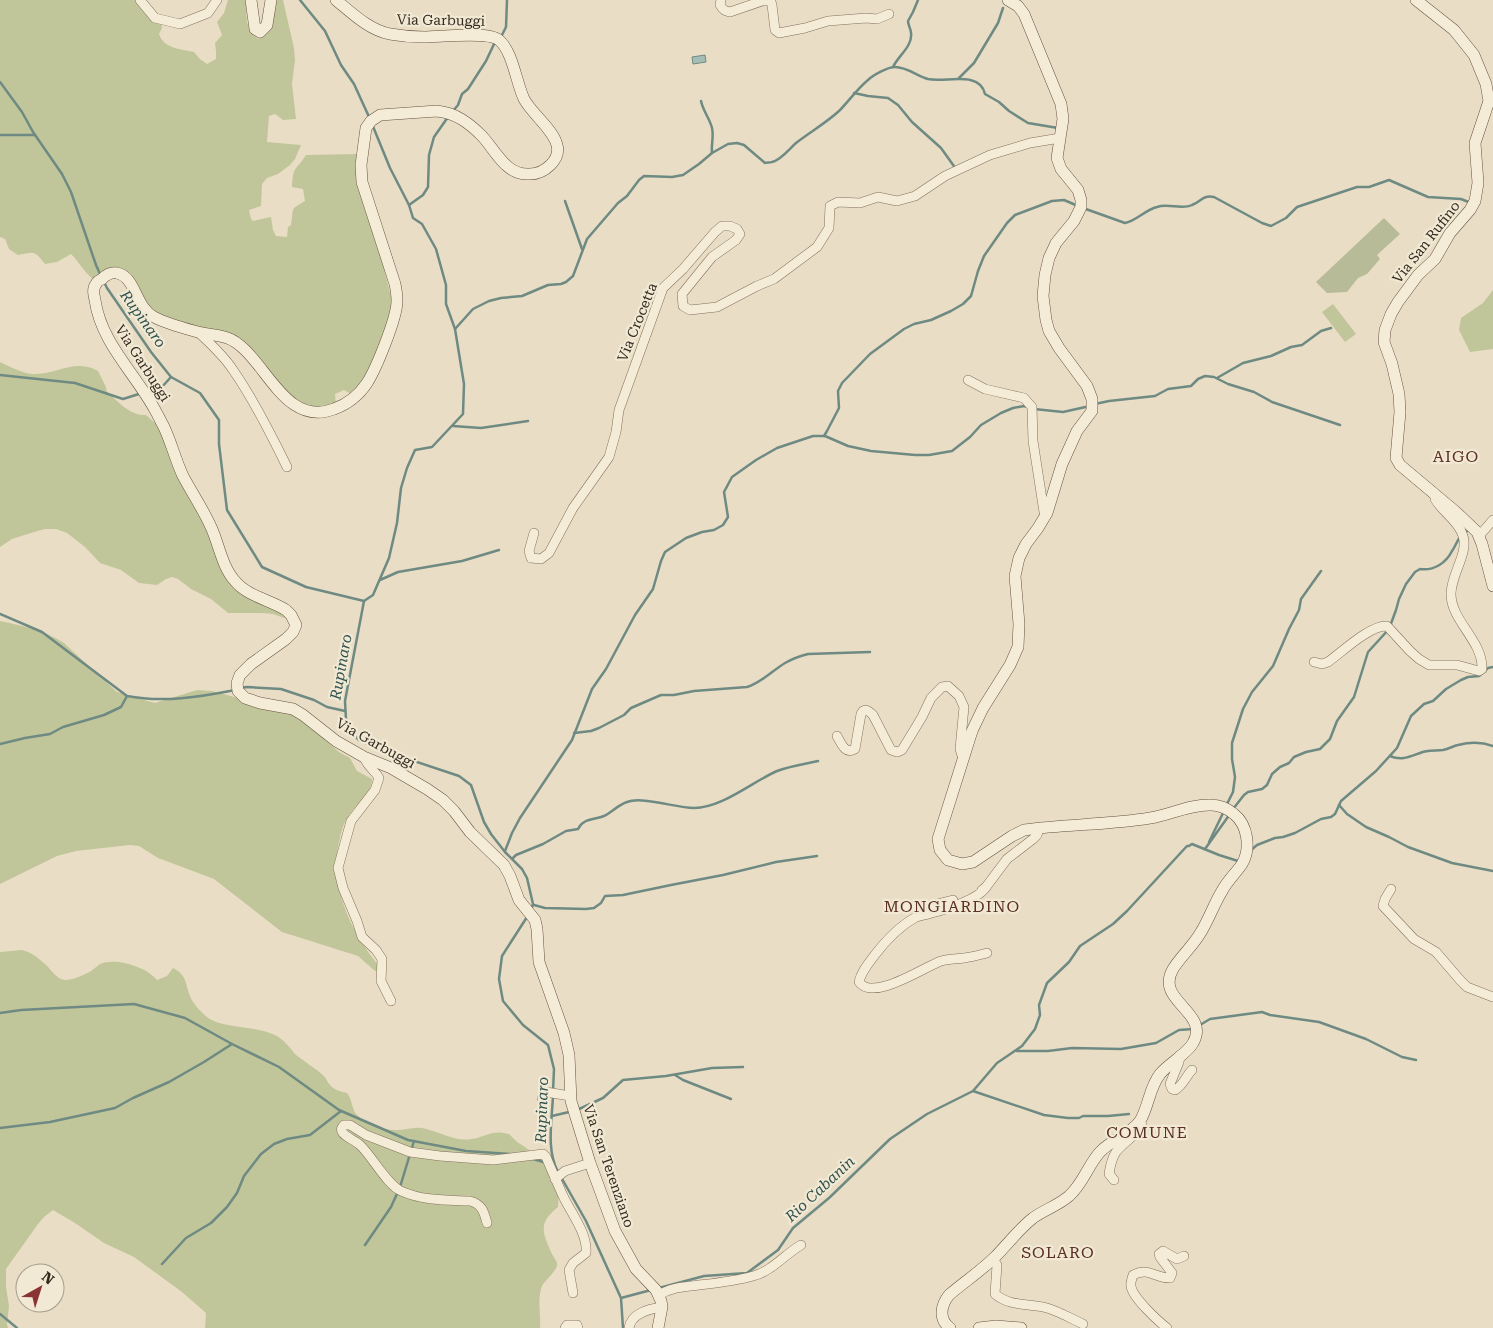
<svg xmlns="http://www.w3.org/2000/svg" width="1493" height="1328" font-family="'Roboto Serif',serif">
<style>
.green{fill:#c1c69a}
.cemetery{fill:#b7bb98}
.water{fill:#a6bdb6;stroke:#6e8a83}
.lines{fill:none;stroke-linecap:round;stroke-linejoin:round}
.stream{stroke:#6e8a83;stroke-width:2.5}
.street-casing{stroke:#82705d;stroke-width:10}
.secondary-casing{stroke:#645240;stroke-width:12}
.street{stroke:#f5ecd7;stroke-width:9}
.secondary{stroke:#f5ecd7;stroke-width:11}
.labels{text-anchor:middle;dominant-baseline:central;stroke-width:4.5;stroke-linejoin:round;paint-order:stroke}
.street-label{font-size:14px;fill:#34291f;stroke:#f1e9d3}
.water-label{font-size:15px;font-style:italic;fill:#30524f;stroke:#f1e9d3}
.quarter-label{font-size:16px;letter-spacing:1px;fill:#5b2f23;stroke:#f1e9d3}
</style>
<rect width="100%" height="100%" fill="#e9dec5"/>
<!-- green -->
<g class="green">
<path d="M0 0H136L161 22 162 28 159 34C164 49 181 49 194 52L200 59 207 64 216 59V51L215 43 222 35 217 22 224 13 228 0H246C247 15 244 29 258 39 273 33 272 14 275 0H283L294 48 295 60 292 84 296 119 283 120 275 114 269 116 267 142 301 145 295 159 290 165 278 174 267 178 262 184 261 206 249 210 251 219 253 221 271 217 273 230 276 236 287 237 288 227 291 225C294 206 290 210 305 201L303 189 292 187C293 165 296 171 306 155L360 154 380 253 392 301 390 319 373 362 362 384 351 394 344 390 335 394 336 405 331 408 301 405 287 393 247 343 238 337 223 332 202 330 156 313 147 306 130 276 93 279C84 272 79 262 71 254L57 262 45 264C34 250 35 252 18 255L9 249 5 239 0 237Z"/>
<path d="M1493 290V349L1470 352 1459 330 1461 318 1483 303Z"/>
<path d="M1333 304 1356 334 1345 342 1322 312Z"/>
<path d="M0 362C11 367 21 373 33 374 57 375 74 358 98 371L106 387 107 392C119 402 130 416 146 415L156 424 165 441 206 528 225 574 284 614 287 619 273 614 262 613H228L211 599 191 589 178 579 172 577 166 579 157 585 139 583 121 570 100 563 85 547 67 533 56 529H45L34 532 12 539 0 547Z"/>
<path d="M0 621C23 626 44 630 64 643L117 692 127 695 155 703 197 690 212 691 294 713 339 752 350 758 357 771 372 779C372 795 355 804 348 817 343 824 341 833 339 842 329 887 351 931 378 965L379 969 375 971 358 956 282 932 214 879 158 858 139 846 130 845 76 851 57 856 0 884Z"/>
<path d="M22 950C31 952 37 957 45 964 52 970 56 979 65 980 72 980 85 975 91 971 94 969 97 966 100 964 116 957 147 967 157 980L167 976 173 968C187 975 185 983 190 996 193 1004 201 1012 207 1017 222 1029 257 1025 277 1036 285 1041 290 1048 296 1055 305 1062 315 1068 324 1076 327 1079 327 1082 330 1085 334 1090 342 1092 347 1093 352 1099 352 1109 356 1114 367 1125 384 1131 399 1130 406 1130 415 1127 422 1128 439 1131 454 1142 471 1139 486 1137 492 1129 509 1134L517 1142 525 1147 542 1160 559 1194 558 1207C538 1223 542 1232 552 1254 553 1256 557 1261 557 1264 558 1270 545 1280 542 1286 537 1299 541 1314 540 1328H205L206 1313 182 1292 134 1257 104 1243 75 1223 53 1210 44 1217 38 1224 6 1269V1287L9 1306 7 1325 8 1328H0V952Z"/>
</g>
<!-- cemetery -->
<path class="cemetery" d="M1384 218 1400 234 1377 255 1380 259 1367 274 1358 278 1347 292 1327 293 1316 282Z"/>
<!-- water -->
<path class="water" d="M705 55 706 62 693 64 692 57Z"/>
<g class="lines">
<!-- stream -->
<g class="stream">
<path d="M300 0 325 31 341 65 354 84 370 119"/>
<path d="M501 37 506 27 507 0"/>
<path d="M893 67C898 56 913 46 911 33 911 29 908 25 908 21L913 12 918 0"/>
<path d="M959 78 974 63 998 23 1003 8"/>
<path d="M0 82 22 112 33 132 62 174 71 192 96 265 100 274"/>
<path d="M854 93 868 96 888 98 898 105 912 122 941 148 956 169"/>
<path d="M701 101C703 111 710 119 712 128 714 137 711 144 712 153"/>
<path d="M453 111 458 105 462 94 468 89 486 61 495 42"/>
<path d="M0 135H35"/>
<path d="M565 201 582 249"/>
<path d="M409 205 423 195 428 187 429 155 434 137 448 117"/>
<path d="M1083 208 1125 223C1136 221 1145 210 1157 207 1168 203 1182 210 1192 205 1202 201 1202 195 1214 197L1262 223 1271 226 1286 218 1297 207 1357 187H1369L1389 180 1428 197 1461 199 1471 203"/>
<path d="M104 282 107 288 151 352 171 377 200 393 219 420V444L227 510 262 567 306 587 364 601 345 701 346 720 352 733 359 740 387 752 459 776 471 785 484 822 491 834 505 852 522 869 527 878 533 904 531 910"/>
<path d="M455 329 473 309 489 301 501 298 522 296 548 285 561 284 566 282 573 276 587 239 618 203 627 196 639 180 644 176 672 177 683 175 699 164 712 153 728 144 737 143 744 145 765 163C767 162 770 163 772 162 781 160 789 149 796 143 810 132 826 123 839 111 849 101 857 89 868 80 873 75 888 67 895 67 907 67 917 76 928 79 945 83 980 70 985 94L999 102 1009 111 1028 123 1058 128"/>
<path d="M0 375 75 383 123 399 142 393"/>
<path d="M1217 378 1243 363 1271 356 1291 347 1302 345 1321 331 1331 328"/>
<path d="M147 392 161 388 171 377"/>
<path d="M1095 404 1109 401 1155 396 1168 389 1191 386 1198 379 1205 376 1214 377 1228 384 1254 392 1272 402 1340 425"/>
<path d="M1034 409 1063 412 1090 406"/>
<path d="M453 426 481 428 528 421"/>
<path d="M824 436 827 431 839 408 838 391 842 383 870 354 904 329 914 324 931 320 951 311 963 304 971 296 978 271 984 256 1007 223 1015 215 1052 201 1064 200 1078 206"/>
<path d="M380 580 398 572 462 561 499 550"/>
<path d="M364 601 373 595 389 558 397 523 401 488 407 468 415 450 432 447 463 414 464 384 455 329 446 304V285L436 249 422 224 413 218 409 205 390 168 372 124"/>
<path d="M0 614 42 632 127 696C163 703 200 697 235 690"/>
<path d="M240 688 247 687 281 689 314 700 327 707 345 711"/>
<path d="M574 733 591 731 599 728 624 715 631 708 661 695H674L694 691 747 687C761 683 772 671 785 663 792 659 800 656 808 654L870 652"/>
<path d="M0 744 25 738 50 734 63 727 104 715 121 707 127 696"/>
<path d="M1390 756C1401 761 1409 757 1420 753 1427 750 1436 751 1443 750 1449 749 1453 746 1458 745 1470 742 1482 742 1493 746"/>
<path d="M1339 805 1347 814 1366 827 1389 837 1408 847 1452 863 1493 871"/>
<path d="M1226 806 1233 792 1235 777 1232 759V743L1243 709 1252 692 1273 666 1289 629 1299 610 1301 599 1321 571"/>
<path d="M1233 809 1244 795 1248 792 1262 789 1267 785 1272 774 1280 767 1289 763 1294 757 1306 752 1320 749 1330 739 1337 721 1354 697 1368 652 1389 629 1396 610 1399 599 1406 584 1415 572 1420 569C1434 571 1446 563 1452 551 1455 547 1457 541 1460 537 1462 534 1466 532 1469 530"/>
<path d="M1209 842 1224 811"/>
<path d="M1205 849 1230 814"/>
<path d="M505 851 512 833 520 818 572 740 592 689 606 669 635 615 653 589 661 561 665 552 686 538 702 532 714 530 723 525 728 517 724 492 732 477 756 460 777 448 813 436H825L848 446 871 451 915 455H929L952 451 970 437 981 425 1001 413 1013 408 1024 406 1028 407"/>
<path d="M1250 851 1257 845 1275 838 1283 837 1295 833 1321 819 1331 817 1335 814 1341 801 1376 771 1397 748 1411 716 1424 704 1433 701 1446 689 1461 680 1468 677 1479 676 1488 668 1493 667"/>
<path d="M513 858 516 855 543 844 566 831 578 829C583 818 595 820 604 816 612 812 618 805 627 802 642 796 676 808 694 808 722 808 752 782 777 771 790 766 805 764 818 761"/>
<path d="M534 905 545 908 586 909 594 908 601 903 605 896 623 895 671 885 723 875 776 862 817 856"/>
<path d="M527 917 502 956 499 979 503 1001 523 1025 548 1045 554 1069 553 1091"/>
<path d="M0 1013 21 1010 134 1004 185 1018 232 1044 279 1067 339 1110 408 1140 466 1151 510 1154"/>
<path d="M1200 1025 1210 1019 1262 1012 1270 1015 1319 1022 1366 1039 1402 1057 1416 1060"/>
<path d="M1017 1051H1048L1072 1048 1121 1049 1156 1043 1179 1030 1193 1029"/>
<path d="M675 1075 683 1080 731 1099"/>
<path d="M973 1091 1044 1115 1068 1118H1079L1083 1116H1108L1129 1114"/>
<path d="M553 1096C552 1120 546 1150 558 1172"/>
<path d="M577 1110 603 1098 623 1080 666 1076 712 1068 743 1067"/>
<path d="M552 1116 569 1112"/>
<path d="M0 1128 50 1122 115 1108 133 1098 169 1082 204 1062 232 1044"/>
<path d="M533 1159 547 1163"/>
<path d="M561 1177 586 1221 621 1298 623 1328"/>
<path d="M365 1245 391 1207 400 1187 414 1141"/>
<path d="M162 1264 186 1238 211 1223 227 1207 237 1193 244 1176 261 1154 274 1144 287 1139 310 1135 341 1111"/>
<path d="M659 1288 704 1276 747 1273 778 1250 793 1228 829 1198 890 1139 927 1114 973 1091 997 1063 1022 1046 1035 1029 1040 1015 1039 1005 1047 983 1069 962 1080 946 1113 924 1127 911 1187 846H1189L1192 844 1219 855 1238 861 1240 859"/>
<path d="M621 1298 651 1290"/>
<path d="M0 1314 17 1328"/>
</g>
<defs>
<g id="street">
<path d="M140 0 155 18 180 24 208 13 217 0"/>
<path d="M721 0 720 5C723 10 725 11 730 12L765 0"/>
<path d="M766 0 771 2 772 5 775 30 779 33 805 28 828 21 866 18 877 19 889 14"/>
<path d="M199 333C211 344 224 356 233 370 254 400 271 434 287 467"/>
<path d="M968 380 985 389 1024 398 1032 407 1033 441 1044 512 1046 515"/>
<path d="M534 533 529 551 531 558 541 559 549 553 573 508 609 457 616 432 619 410 663 288 683 269 715 232 722 226H730L737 229 740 234 736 240 712 257 682 294 683 306 690 310 717 307 757 286 774 279 817 247 829 228 830 206 838 202 860 203 878 197 897 201 915 196 945 176 990 155 1030 143 1060 138"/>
<path d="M1479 536 1493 520"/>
<path d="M1314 662 1322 664 1328 662C1342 652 1370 625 1387 626L1410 651 1419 659 1429 665H1457L1479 671 1482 669C1483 641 1452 622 1451 595 1450 576 1469 553 1463 536 1459 521 1442 512 1435 499L1436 496"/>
<path d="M837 736C841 743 845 755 855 749L861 714 863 711C867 709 870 712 873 715L891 750 897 752 902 750 922 717 931 698 942 687 948 686 959 696 964 707 960 749 963 759"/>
<path d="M364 757C368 768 375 770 379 778L375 790 351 821 338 868 343 888 357 921 362 937 376 950 382 959 381 981 391 1001"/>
<path d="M986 887C979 899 945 910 931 913 926 915 921 915 916 917 898 927 886 940 874 956 868 964 861 972 859 982 873 1002 924 967 941 961 948 959 957 959 964 958 972 957 979 955 987 953"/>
<path d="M1391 889 1385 899 1383 906 1414 939 1436 952 1460 980 1467 987 1493 997"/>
<path d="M982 890 986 887 1007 859 1033 839 1037 835 1039 829"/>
<path d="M895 906 925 907 953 900"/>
<path d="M1180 1055 1179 1062 1170 1084 1172 1089 1175 1090C1183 1086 1186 1076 1192 1070"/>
<path d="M542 1098 546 1092 570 1096"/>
<path d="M555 1179 565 1171 590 1163"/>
<path d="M1114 1180 1109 1174C1110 1167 1112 1158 1116 1152 1124 1142 1135 1136 1142 1126L1141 1123"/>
<path d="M487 1223C484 1212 482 1204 470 1201 447 1200 423 1201 401 1191 387 1185 372 1156 360 1145 354 1139 335 1134 344 1125H350L366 1135 410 1152 440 1156 493 1160 543 1154 546 1157C552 1171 558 1185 564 1198 572 1214 588 1235 586 1253L573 1263 569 1270 573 1293"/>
<path d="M993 1259 997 1265 995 1294C1010 1307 1029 1303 1047 1308 1058 1311 1072 1319 1083 1324"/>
<path d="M659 1295C671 1287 685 1287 699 1285 717 1283 736 1281 753 1276 772 1271 784 1255 801 1245"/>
<path d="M565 1328 567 1325H577L578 1328"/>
<path d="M629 1328C631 1313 649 1309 662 1307"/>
<path d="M1167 1328C1158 1321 1132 1297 1131 1286 1130 1283 1132 1279 1133 1275 1150 1267 1154 1278 1170 1278L1172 1273 1160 1257 1159 1254 1163 1251 1177 1259 1184 1256"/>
</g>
<g id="secondary">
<path d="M251 0 255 29 260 32 267 25 271 0"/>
<path d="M336 0C352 13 369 30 390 34 401 36 413 37 424 37 440 37 488 31 499 40 513 52 516 82 524 99 532 114 553 129 557 145 561 160 544 174 530 174 506 176 496 151 482 136 469 123 456 113 437 111L380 115 371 121 366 128 361 165 362 182 395 284C396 289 397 295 397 301 397 318 376 369 367 383 359 395 348 404 334 409 290 426 270 373 244 349 227 333 217 337 198 332 183 328 167 324 154 317 135 307 136 277 117 273 111 272 106 275 102 279 100 280 97 281 96 284 92 289 94 295 95 300 101 343 135 373 155 410 158 415 160 420 163 425 171 441 175 459 183 476 192 493 203 509 211 527 219 544 222 567 235 581 247 596 270 600 286 610L291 615 296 625 293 632 286 639 251 664 240 675 237 683 238 691 245 698 260 703 293 709 303 715 336 741 364 757 391 768 427 789 443 800 454 811 470 832 504 865 510 876 519 900 535 920 537 929 539 962 564 1033 569 1055 571 1101 590 1163 615 1231 636 1269 656 1290 661 1301 662 1307 658 1328"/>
<path d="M1416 0 1454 30 1474 55 1486 84 1489 101 1475 143 1478 183 1475 201 1470 210 1450 233 1435 259 1418 275 1398 302 1391 314 1385 330 1384 342 1392 364 1399 394 1400 412 1396 458 1400 465 1456 512 1477 532 1482 544 1493 586"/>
<path d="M950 1328C938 1319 941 1305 949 1295 964 1282 981 1271 995 1257 1007 1245 1019 1229 1033 1218 1044 1210 1059 1205 1069 1196 1083 1184 1088 1165 1100 1152 1112 1139 1130 1135 1140 1121 1149 1106 1149 1088 1160 1074 1169 1063 1187 1054 1193 1043 1211 1012 1154 1001 1173 969 1181 956 1193 946 1201 932 1209 919 1214 904 1222 891 1227 881 1236 873 1242 864 1251 849 1248 825 1234 814 1228 809 1219 805 1211 805 1190 804 1170 815 1150 818 1108 825 1065 824 1024 830L1012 836 973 862 962 864 948 860 940 850 938 839 972 731 983 708 1010 665 1018 647 1019 624 1015 576 1019 558 1026 544 1038 528 1047 513 1062 464 1077 431 1092 411V399L1087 386 1059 348 1049 331 1046 320 1043 296 1045 275 1049 258 1056 243 1074 221 1081 207V200L1078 190 1061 169 1057 158 1063 119 1061 104 1024 14 1018 6 1008 0"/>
<path d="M979 1328 996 1326 1021 1328"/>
</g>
</defs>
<!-- street casing -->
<use href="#street" class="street-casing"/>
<!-- secondary casing -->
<use href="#secondary" class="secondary-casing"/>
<!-- street -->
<use href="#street" class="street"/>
<!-- secondary -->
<use href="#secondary" class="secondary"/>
</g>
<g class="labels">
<!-- street labels -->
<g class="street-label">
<text transform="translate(441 20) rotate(1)">Via Garbuggi</text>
<text transform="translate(1426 242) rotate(-52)">Via San Rufino</text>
<text transform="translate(637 322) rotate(-68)">Via Crocetta</text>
<text transform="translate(143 363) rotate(57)">Via Garbuggi</text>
<text transform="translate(376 743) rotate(29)">Via Garbuggi</text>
<text transform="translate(609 1166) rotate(71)">Via San Terenziano</text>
</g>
<!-- water labels -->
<g class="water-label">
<text transform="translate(143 319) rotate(54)">Rupinaro</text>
<text transform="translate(341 667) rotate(-80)">Rupinaro</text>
<text transform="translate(542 1110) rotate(-88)">Rupinaro</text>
<text transform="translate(820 1189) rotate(-43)">Rio Cabanin</text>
</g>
<!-- quarter labels -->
<g class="quarter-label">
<text x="1456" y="456">AIGO</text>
<text x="952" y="906">MONGIARDINO</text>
<text x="1147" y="1132">COMUNE</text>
<text x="1058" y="1252">SOLARO</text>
</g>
</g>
<!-- north arrow -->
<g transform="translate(40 1288) rotate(39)"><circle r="24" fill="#f1e9d3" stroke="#a59c8b"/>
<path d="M0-4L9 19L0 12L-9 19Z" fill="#8a3334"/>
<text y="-8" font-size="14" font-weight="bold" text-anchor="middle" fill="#34291f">N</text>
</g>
</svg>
